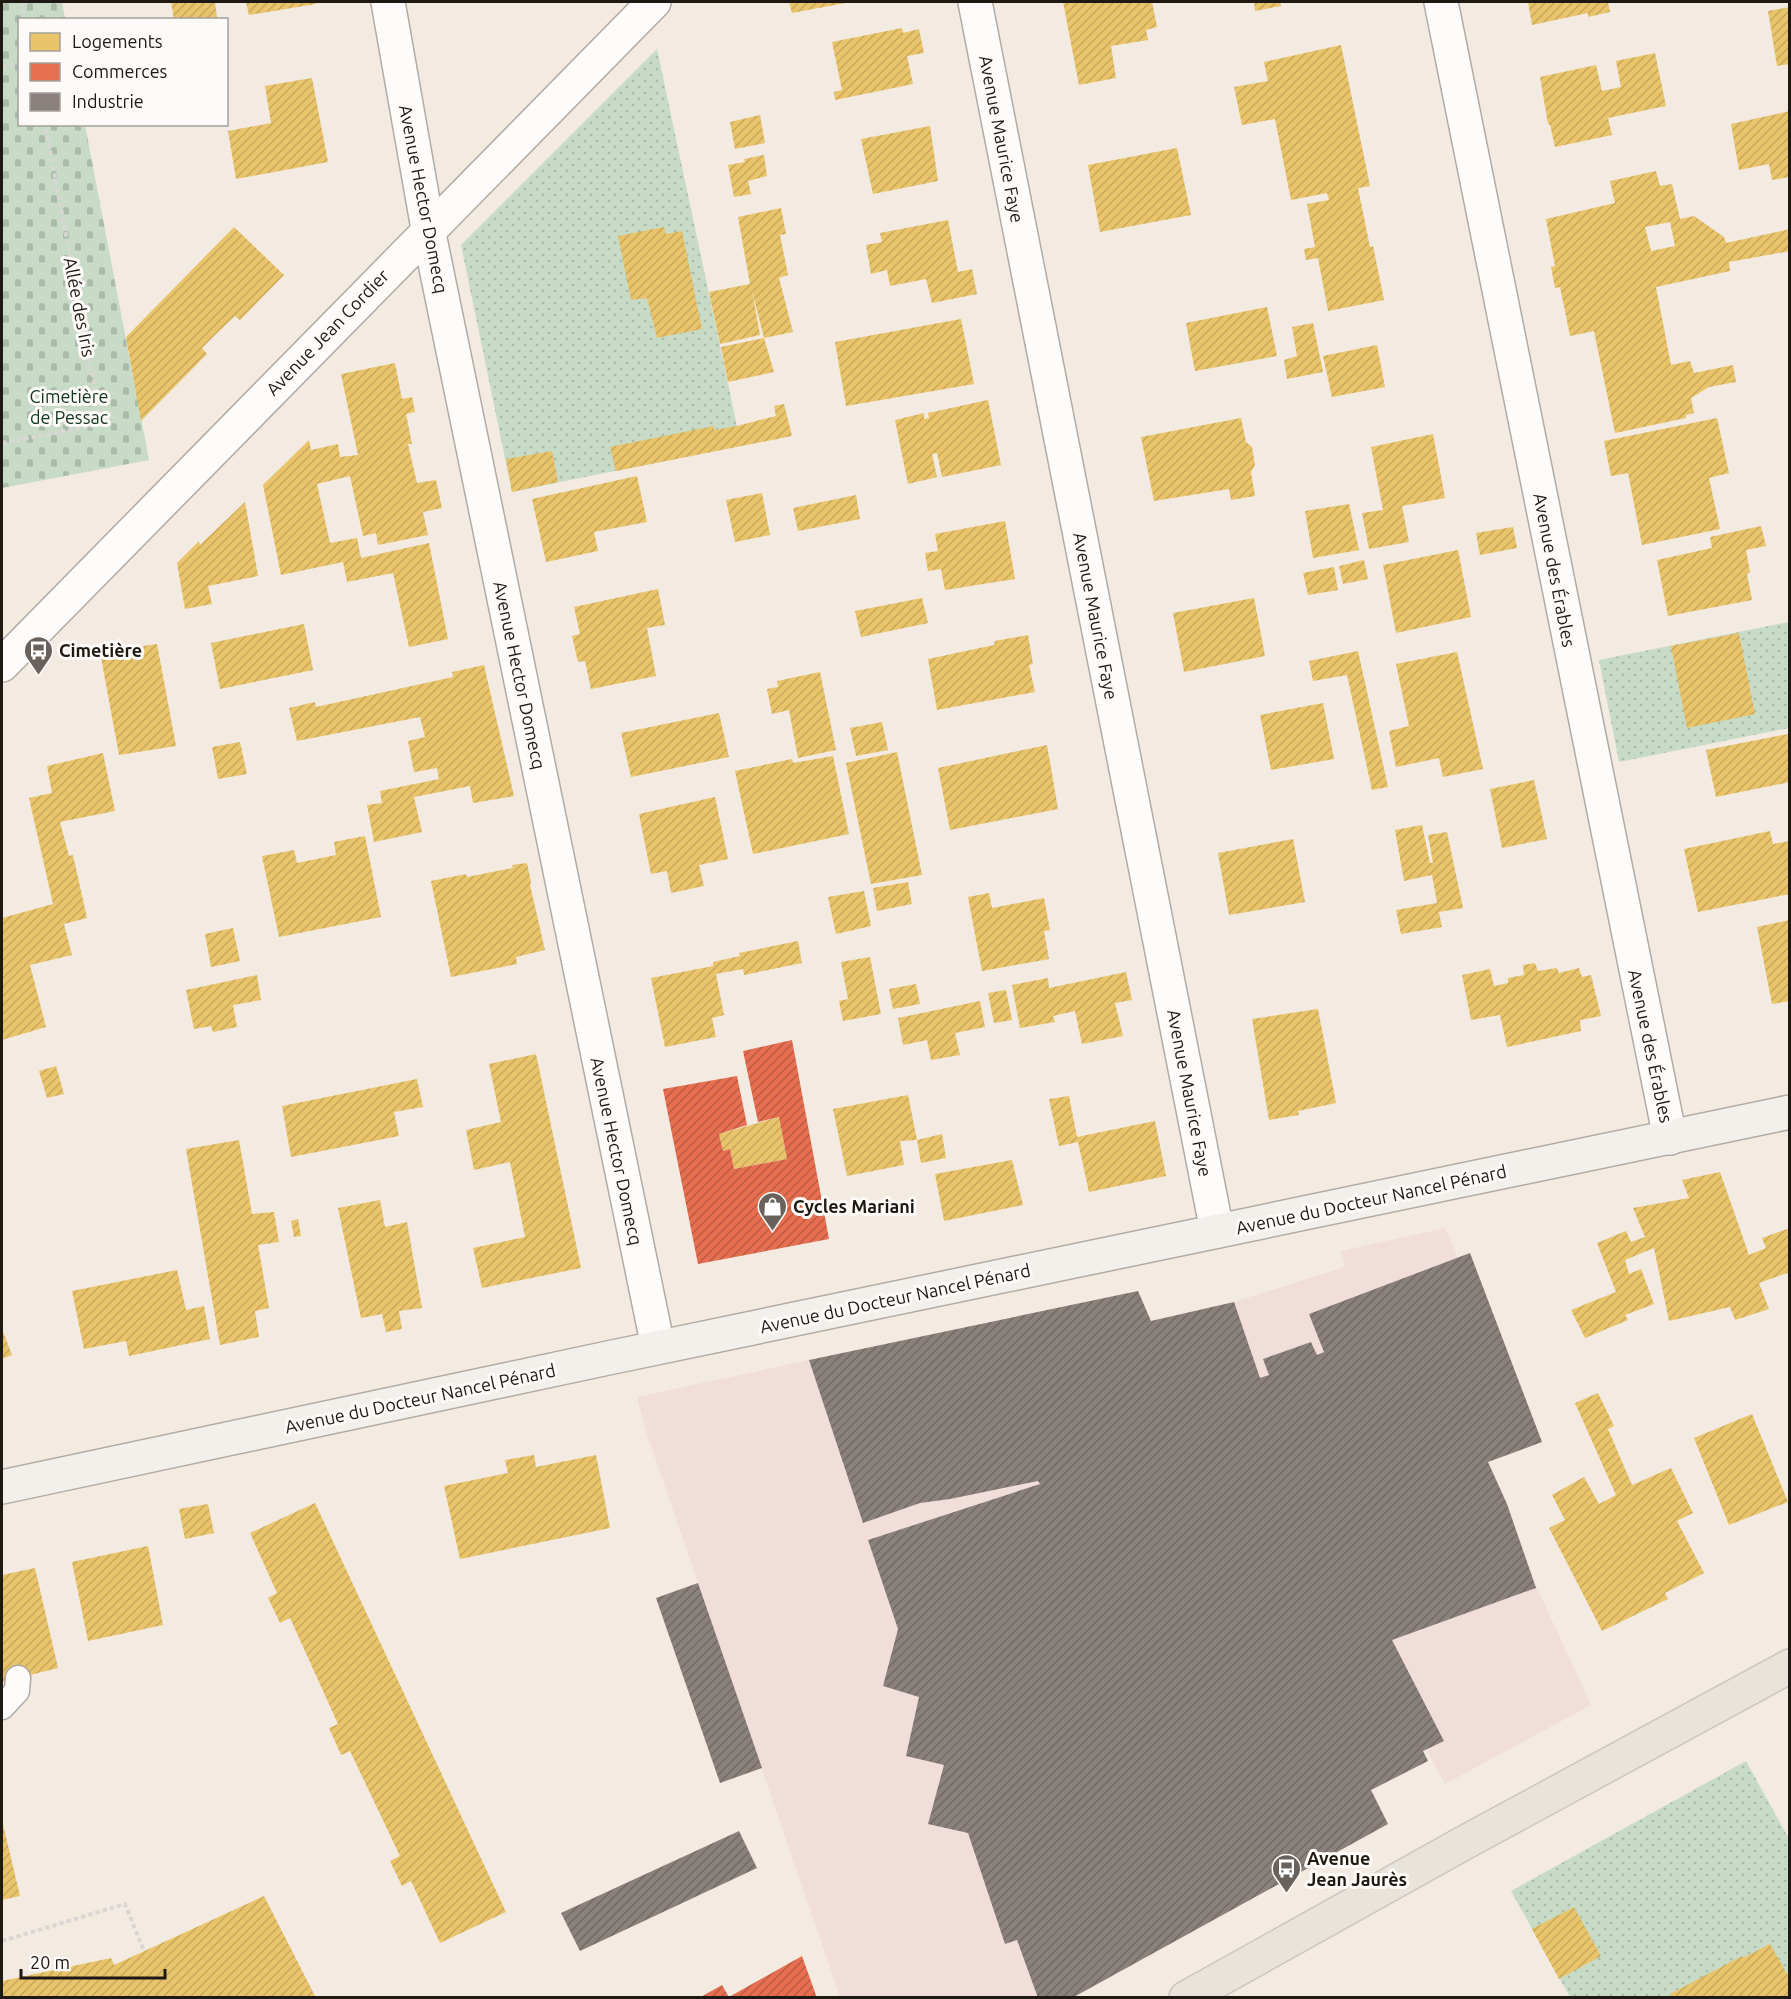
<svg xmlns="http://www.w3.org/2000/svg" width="1791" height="1999" font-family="Ubuntu,sans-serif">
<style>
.industrial{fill:#f1dedb}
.grass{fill:url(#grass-dots)}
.cemetery{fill:url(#cemetery-stones)}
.homes{fill:url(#homes-hatch);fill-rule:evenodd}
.shops{fill:url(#shops-hatch)}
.industry{fill:url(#industry-hatch)}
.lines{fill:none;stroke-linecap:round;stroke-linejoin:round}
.service-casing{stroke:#b2aba4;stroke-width:27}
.minor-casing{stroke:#b2aba4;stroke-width:36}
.tertiary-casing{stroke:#b2aba4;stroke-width:36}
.secondary-casing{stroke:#b2aba4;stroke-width:36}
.primary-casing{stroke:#cac5c1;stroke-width:36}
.path{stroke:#d9d6d4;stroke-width:4;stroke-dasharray:4.5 3;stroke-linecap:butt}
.service{stroke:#fdfcfb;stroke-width:24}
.minor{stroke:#fdfcfb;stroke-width:33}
.tertiary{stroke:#fdfcfb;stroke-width:33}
.secondary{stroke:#f3f0eb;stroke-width:33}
.primary{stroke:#e9e4db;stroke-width:33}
.labels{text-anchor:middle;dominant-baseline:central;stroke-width:6;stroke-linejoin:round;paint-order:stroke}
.street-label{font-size:18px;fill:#1f1914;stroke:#fdfaf7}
.park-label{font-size:18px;fill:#0f371f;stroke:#fdfaf7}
.poi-label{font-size:18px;font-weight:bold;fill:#1f1914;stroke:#fdfaf7;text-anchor:start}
</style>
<defs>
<pattern id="grass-dots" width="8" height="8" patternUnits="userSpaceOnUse" patternTransform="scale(1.5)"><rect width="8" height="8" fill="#c8dbc7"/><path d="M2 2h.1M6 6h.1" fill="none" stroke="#abbbaa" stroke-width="1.8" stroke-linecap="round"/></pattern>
<pattern id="cemetery-stones" width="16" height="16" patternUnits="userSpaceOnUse" patternTransform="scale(1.5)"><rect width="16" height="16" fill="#c8dbc7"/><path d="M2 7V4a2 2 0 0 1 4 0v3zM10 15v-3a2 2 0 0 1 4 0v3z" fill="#abbbaa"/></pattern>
<pattern id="homes-hatch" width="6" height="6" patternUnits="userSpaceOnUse" patternTransform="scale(1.5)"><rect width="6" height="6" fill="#e9c46a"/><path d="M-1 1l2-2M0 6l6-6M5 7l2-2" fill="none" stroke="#c7a85b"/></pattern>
<pattern id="shops-hatch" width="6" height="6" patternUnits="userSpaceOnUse" patternTransform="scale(1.5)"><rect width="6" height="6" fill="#e76f51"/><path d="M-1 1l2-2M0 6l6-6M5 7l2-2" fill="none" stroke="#bb5a42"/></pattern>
<pattern id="industry-hatch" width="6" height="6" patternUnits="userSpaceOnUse" patternTransform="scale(1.5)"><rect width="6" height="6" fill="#8a817c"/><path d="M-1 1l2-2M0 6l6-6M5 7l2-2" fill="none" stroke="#706964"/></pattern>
</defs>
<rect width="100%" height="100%" fill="#f3eae2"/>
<!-- industrial -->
<path class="industrial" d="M1445 1228 1457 1257 1470 1253 1542 1442 1488 1462 1507 1504 1537 1588 1591 1705 1445 1784 1427 1750 1424 1751 1428 1761 1371 1790 1388 1824 1072 1997H840L646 1431 637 1397 809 1360 1151 1321 1234 1302 1345 1267 1341 1251Z"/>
<!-- grass -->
<g class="grass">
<path d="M657 49 741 445 512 492 461 245Z"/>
<path d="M1789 622V728L1619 762 1599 660Z"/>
<path d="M1746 1761 1789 1839V1997H1570L1511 1891Z"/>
</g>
<!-- cemetery -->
<path class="cemetery" d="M2 2H62L65 19 20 20V124L85 125 149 460 2 488Z"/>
<!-- homes -->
<g class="homes">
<path d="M171 2H215L217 18 174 20Z"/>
<path d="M246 2H316V4L249 15Z"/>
<path d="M789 2H845V3L792 13Z"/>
<path d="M1063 2H1152L1157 27 1146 30 1148 40 1111 46 1116 78 1079 85Z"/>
<path d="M1254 2H1280L1281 6 1255 11Z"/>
<path d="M1528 2H1608L1610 12 1588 17V13L1532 25Z"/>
<path d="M1790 7V64L1777 66 1768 11Z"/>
<path d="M902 28 903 33 919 29 924 53 907 56 913 84 835 100 834 92 842 90 832 42Z"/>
<path d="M1341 45 1370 186 1358 188 1370 247 1373 246 1384 300 1328 311 1318 258 1306 260 1304 249 1315 247 1307 204 1329 200 1327 193 1291 200 1275 119 1242 125 1234 87 1268 81 1264 62Z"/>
<path d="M1655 53 1666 106 1608 118 1612 135 1555 147 1550 125 1548 124 1540 77 1596 65 1602 91 1621 87 1616 61Z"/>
<path d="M312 78 328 162 236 179 228 131 271 123 265 86Z"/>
<path d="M1790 111V177L1772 180 1769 164 1739 170 1731 124Z"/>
<path d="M760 115 765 143 735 149 730 122Z"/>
<path d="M930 126 938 181 873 194 861 139Z"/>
<path d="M1177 148 1191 215 1100 232 1088 165Z"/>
<path d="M764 155 767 176 748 181 751 194 734 197 728 165 745 162 744 159Z"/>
<path d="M1656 171 1660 186 1672 184 1680 219 1694 216 1724 237 1726 243 1790 229V251L1729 262 1730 271 1656 287 1671 365 1690 361 1694 373 1733 365 1736 382 1709 387 1691 398 1694 413 1686 415V418L1615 433 1594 331 1570 336 1560 287 1555 288 1551 267 1555 266 1546 219 1615 203 1610 181ZM1670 222 1675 246 1651 251 1645 227Z"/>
<path d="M781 208 786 234 780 235 788 275 779 278 793 332 764 338 752 291 760 335 720 344 709 292 750 284 738 217Z"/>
<path d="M948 220 958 272 972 269 977 294 932 303 926 279 890 286 887 270 871 274 866 245 882 242 880 233Z"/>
<path d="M234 227 284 275 240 320 235 316 218 332 202 348 207 354 141 421 126 337Z"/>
<path d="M664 227 666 234 682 231 702 329 657 338 647 298 631 300 618 236Z"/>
<path d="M1267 307 1277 356 1195 371 1186 323Z"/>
<path d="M961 319 974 384 846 406 835 342Z"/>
<path d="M1313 323 1323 372 1287 379 1284 360 1297 356 1292 327Z"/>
<path d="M764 338 774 372 728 382 721 347Z"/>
<path d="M1377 345 1385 387 1332 397 1323 356Z"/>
<path d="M395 363 402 399 412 397 415 412 406 414 412 444H408L417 483 436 480 442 508 423 512 428 535 378 545 376 533 363 536 350 476 317 484 330 543 357 538 361 558 429 543 448 639 409 647 393 573 347 582 343 562 281 575 263 485 309 440 311 450 338 444 340 457 358 455 341 374Z"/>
<path d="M988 400 1001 465 942 477 937 453 932 454 937 477 908 484 895 420 924 413V419L929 418 928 413Z"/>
<path d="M784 404 792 436 616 471 610 447 714 426V430L737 426 776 416 774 406Z"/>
<path d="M1241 418 1246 442 1252 447 1255 465 1251 472 1255 496 1231 500 1229 489 1154 501 1141 437Z"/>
<path d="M1717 418 1729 473 1709 478 1720 529 1642 545 1628 473 1611 476 1604 441Z"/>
<path d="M1433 434 1445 498 1402 506 1409 542 1369 549 1362 513 1383 510 1371 447Z"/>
<path d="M552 451 558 482 512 492 506 459Z"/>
<path d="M637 476 647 522 594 532 598 551 546 562 532 499Z"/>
<path d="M762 493 770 535 735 542 726 500Z"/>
<path d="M856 495 860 519 798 531 793 508Z"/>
<path d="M245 502 258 576 208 586 212 604 185 609 177 563 199 541 200 545Z"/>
<path d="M1349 504 1359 550 1313 558 1305 511Z"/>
<path d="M1005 521 1015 579 945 590 941 569 928 571 925 553 938 551 935 534Z"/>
<path d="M1761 526 1766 546 1746 550 1750 572 1747 574 1752 600 1668 616 1657 560 1712 548 1710 537Z"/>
<path d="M1513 527 1517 548 1480 555 1476 533Z"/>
<path d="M1458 550 1471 617 1396 633 1383 565Z"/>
<path d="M1364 560 1368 579 1343 584 1339 566Z"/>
<path d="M1334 567 1338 590 1308 595 1303 573Z"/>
<path d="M658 589 665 625 647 628 656 676 591 689 585 661 578 662 572 636 580 634 574 607Z"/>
<path d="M922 598 928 623 861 637 855 611Z"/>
<path d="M1254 598 1265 656 1184 672 1173 613Z"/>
<path d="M304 624 313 670 220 689 211 643Z"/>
<path d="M1739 633 1755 714 1687 728 1671 646Z"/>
<path d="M1028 635 1033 664 1029 665 1035 692 937 710 928 659 994 645 995 641Z"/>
<path d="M157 644 176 746 119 755 100 652Z"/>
<path d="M1358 651 1388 787 1372 790 1347 675 1313 681 1309 661Z"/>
<path d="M1457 652 1483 769 1443 777 1439 758 1396 767 1389 731 1409 726 1396 664Z"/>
<path d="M484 665 514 796 473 803 470 786 414 797 422 832 374 842 367 805 382 803 380 791 439 779 437 768 414 772 408 741 425 737 420 717 297 741 289 708 315 702 316 707 453 677 452 672Z"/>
<path d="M820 672 836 750 798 758 789 710 772 714 767 689 778 687 777 681Z"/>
<path d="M1323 703 1334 759 1271 770 1260 715Z"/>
<path d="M719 713 729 757 631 777 621 733Z"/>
<path d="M882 722 888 750 856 756 850 728Z"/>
<path d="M1788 734 1790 782 1716 797 1706 750Z"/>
<path d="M240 742 247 774 218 779 212 747Z"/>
<path d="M1047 745 1058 809 950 830 938 768Z"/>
<path d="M897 752 922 875 871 884 846 763Z"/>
<path d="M103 753 115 811 60 822 69 856 73 855 87 918 64 924 72 955 30 965 46 1027 2 1040V918L53 904 29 798 52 793 47 766Z"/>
<path d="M833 756 849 834 753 854 735 771 792 759 793 763Z"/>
<path d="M1534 780 1547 839 1502 848 1490 789Z"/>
<path d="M715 797 728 859 699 865 704 886 671 893 667 871 651 874 639 814Z"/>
<path d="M1422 825 1430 863H1433L1428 835 1447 832 1463 908 1439 912 1442 927 1401 934 1396 910 1437 903 1432 875 1404 881 1395 830Z"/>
<path d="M1770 831 1773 844 1790 841V894L1698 912 1684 849Z"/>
<path d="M365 836 381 917 279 937 262 856 294 850 297 863 336 855 334 842Z"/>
<path d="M1293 839 1305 902 1229 915 1218 853Z"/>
<path d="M527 863 531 882 530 885 545 950 516 957 517 964 451 977 431 881 466 874 467 877 513 868 512 865Z"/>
<path d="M908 882 912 904 877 911 873 888Z"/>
<path d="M864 891 871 926 836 934 828 897Z"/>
<path d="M989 893 992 908 1044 898 1050 930 1044 931 1049 959 982 971 968 897Z"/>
<path d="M1790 920V1001L1772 1004 1757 927Z"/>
<path d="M233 928 240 961 211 967 205 934Z"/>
<path d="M798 941 802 963 744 975 743 969 716 974 724 1015 712 1018 716 1037 665 1047 651 978 713 966V962L740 956 739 953Z"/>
<path d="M870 957 881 1014 843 1021 839 1001 848 999 841 962Z"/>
<path d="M1535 963 1538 971 1557 968 1559 973 1579 968 1582 977 1591 975 1601 1016 1580 1020 1581 1031 1507 1047 1500 1015 1471 1020 1462 975 1490 969 1494 986 1508 983V978L1524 975 1523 965Z"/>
<path d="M1126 972 1132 1000 1115 1003 1123 1036 1082 1044 1075 1011 1053 1016 1055 1022 1020 1028 1012 985 1048 978 1049 988Z"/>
<path d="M257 975 261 1000 233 1005 237 1027 213 1032 211 1026 194 1029 186 990Z"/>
<path d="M916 984 920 1004 893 1009 889 989Z"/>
<path d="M1006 990 1012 1020 994 1023 988 993Z"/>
<path d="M980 1001 985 1027 955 1033 960 1055 931 1060 927 1040 903 1045 898 1018Z"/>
<path d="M1318 1009 1336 1103 1298 1111 1299 1115 1269 1120 1252 1019Z"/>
<path d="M536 1054 581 1268 482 1288 473 1248 525 1237 510 1162 474 1170 466 1130 501 1122 489 1064Z"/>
<path d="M56 1066 64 1094 47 1098 39 1071Z"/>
<path d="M417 1079 423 1107 394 1112 399 1136 291 1157 282 1106Z"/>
<path d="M908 1095 917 1140 900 1141 904 1165 847 1176 833 1109Z"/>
<path d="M1069 1096 1077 1137 1155 1121 1166 1176 1089 1192 1078 1142 1059 1146 1049 1099Z"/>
<path d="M779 1117 787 1159 734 1169 730 1149 723 1151 719 1134Z"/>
<path d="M942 1134 946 1158 921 1163 917 1140Z"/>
<path d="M239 1140 252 1214 274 1212 279 1242 258 1245 269 1308 255 1311 259 1337 220 1345 186 1149Z"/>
<path d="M1012 1160 1023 1205 944 1221 935 1174Z"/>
<path d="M1720 1172 1749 1255 1766 1248 1762 1238 1790 1228V1272L1759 1283 1769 1309 1735 1320 1730 1307 1669 1321 1654 1248 1625 1260 1629 1274 1641 1269 1654 1304 1625 1315 1628 1320 1585 1338 1571 1310 1616 1292 1597 1243 1626 1231 1631 1242 1645 1237 1633 1208 1689 1198 1682 1180Z"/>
<path d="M380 1200 385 1227 407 1222 422 1308 399 1311 402 1329 386 1332 382 1314 361 1318 338 1208Z"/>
<path d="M298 1219 301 1236 294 1237 291 1221Z"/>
<path d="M177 1270 186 1310 204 1306 210 1339 129 1356 126 1341 84 1349 72 1291Z"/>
<path d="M2 1329 12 1355 2 1359Z"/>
<path d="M1598 1393 1614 1426 1608 1429 1632 1485 1671 1468 1693 1513 1677 1521 1704 1573 1665 1593 1668 1599 1602 1631 1549 1528 1565 1520 1552 1495 1584 1477 1599 1504 1616 1495 1575 1403Z"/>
<path d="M1752 1414 1788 1502 1729 1525 1694 1438Z"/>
<path d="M534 1455 536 1467 596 1455 610 1528 460 1559 444 1486 508 1473 505 1460Z"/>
<path d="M315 1503 506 1912 440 1943 411 1881 402 1886 390 1861 400 1856 350 1751 341 1755 329 1728 338 1724 290 1618 280 1623 268 1598 277 1593 250 1533Z"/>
<path d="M208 1504 214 1533 185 1539 179 1509Z"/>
<path d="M148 1546 163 1625 88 1641 72 1562Z"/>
<path d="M35 1568 58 1668 2 1682V1575Z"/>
<path d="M2 1820 20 1896 2 1900Z"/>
<path d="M264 1896 315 1996 2 1998V1981L111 1958 114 1965Z"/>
<path d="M1574 1907 1601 1956 1559 1979 1532 1929Z"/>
<path d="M1770 1944 1790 1979V1994L1783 1998H1672L1670 1994 1742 1956 1743 1958Z"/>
</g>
<!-- shops -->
<g class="shops">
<path d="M792 1040 829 1239 698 1264 663 1089 737 1076 747 1125 719 1134 723 1151 730 1149 734 1169 787 1159 779 1117 758 1122 743 1051Z"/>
<path d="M802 1956 817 1998H699L722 1985 729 1997Z"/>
</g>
<!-- industry -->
<g class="industry">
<path d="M1470 1253 1542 1442 1488 1462 1507 1504 1536 1588 1392 1640 1444 1741 1423 1751 1428 1761 1371 1790 1388 1824 1072 1998H1038L1017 1940 1005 1944 968 1833 928 1824 944 1765 906 1756 919 1697 883 1686 898 1629 868 1540 1040 1484 1038 1481 950 1499 920 1503 863 1523 809 1360 1138 1291 1151 1321 1234 1302 1260 1378 1269 1375 1263 1359 1311 1342 1317 1355 1324 1352 1309 1314Z"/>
<path d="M698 1583 762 1768 720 1783 656 1598Z"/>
<path d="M739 1831 757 1868 580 1951 561 1913Z"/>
</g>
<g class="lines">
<defs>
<path id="service" d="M2 1707 17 1691 18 1678"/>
<g id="minor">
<path d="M388 2 428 229 658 1347"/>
<path d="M975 2 1217 1231"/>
<path d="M1441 2 1670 1138"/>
</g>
<path id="tertiary" d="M2 665 654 2"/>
<path id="secondary" d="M2 1487 608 1358 1790 1112"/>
<path id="primary" d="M1186 1998 1462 1844 1790 1666"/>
</defs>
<!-- service casing -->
<use href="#service" class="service-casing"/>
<!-- minor casing -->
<use href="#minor" class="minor-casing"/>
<!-- tertiary casing -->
<use href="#tertiary" class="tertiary-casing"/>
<!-- secondary casing -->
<use href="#secondary" class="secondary-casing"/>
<!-- primary casing -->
<use href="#primary" class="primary-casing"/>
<!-- path -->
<g class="path">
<path d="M22 2 25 20"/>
<path d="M2 67 20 64"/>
<path d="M2 443 102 424 45 124"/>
<path d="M2 1941 125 1904 144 1951"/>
</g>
<!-- service -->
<use href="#service" class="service"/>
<!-- minor -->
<use href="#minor" class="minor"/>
<!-- tertiary -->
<use href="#tertiary" class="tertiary"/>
<!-- secondary -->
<use href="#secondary" class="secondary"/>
<!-- primary -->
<use href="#primary" class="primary"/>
</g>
<!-- icons -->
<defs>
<symbol id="bus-pin" viewBox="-11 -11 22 30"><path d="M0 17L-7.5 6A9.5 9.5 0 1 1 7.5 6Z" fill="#69625c" stroke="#fdfaf7"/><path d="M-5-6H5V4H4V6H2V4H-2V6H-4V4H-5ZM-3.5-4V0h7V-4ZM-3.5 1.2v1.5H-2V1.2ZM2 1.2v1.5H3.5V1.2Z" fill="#fff"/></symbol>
<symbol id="shop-pin" viewBox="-11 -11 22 30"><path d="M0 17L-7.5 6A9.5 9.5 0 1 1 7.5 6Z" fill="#69625c" stroke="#fdfaf7"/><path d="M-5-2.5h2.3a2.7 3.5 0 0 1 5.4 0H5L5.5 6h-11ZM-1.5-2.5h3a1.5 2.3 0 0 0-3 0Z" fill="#fff"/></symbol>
</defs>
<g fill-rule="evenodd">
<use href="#bus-pin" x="22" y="634" width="33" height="45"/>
<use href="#shop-pin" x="756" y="1190" width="33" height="45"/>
<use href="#bus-pin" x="1270" y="1852" width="33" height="45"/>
</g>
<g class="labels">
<!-- street labels -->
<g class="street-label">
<text transform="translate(1002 139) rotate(79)">Avenue Maurice Faye</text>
<text transform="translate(424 199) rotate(79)">Avenue Hector Domecq</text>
<text transform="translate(80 307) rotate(79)">Allée des Iris</text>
<text transform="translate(327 332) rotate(-46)">Avenue Jean Cordier</text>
<text transform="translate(1555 570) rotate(79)">Avenue des Érables</text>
<text transform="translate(1096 616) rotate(79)">Avenue Maurice Faye</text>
<text transform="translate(520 675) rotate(78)">Avenue Hector Domecq</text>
<text transform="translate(1651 1046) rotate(78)">Avenue des Érables</text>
<text transform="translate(1190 1093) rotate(79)">Avenue Maurice Faye</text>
<text transform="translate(617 1151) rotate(78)">Avenue Hector Domecq</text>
<text transform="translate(1371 1199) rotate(-12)">Avenue du Docteur Nancel Pénard</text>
<text transform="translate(895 1298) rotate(-12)">Avenue du Docteur Nancel Pénard</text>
<text transform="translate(420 1398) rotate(-12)">Avenue du Docteur Nancel Pénard</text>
</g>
<!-- park labels -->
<g class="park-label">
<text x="69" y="396">Cimetière<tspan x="69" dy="21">de Pessac</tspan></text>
</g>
<!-- poi labels -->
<g class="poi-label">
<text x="59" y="650">Cimetière</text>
<text x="793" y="1206">Cycles Mariani</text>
<text x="1307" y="1858">Avenue<tspan x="1307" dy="21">Jean Jaurès</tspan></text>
</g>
</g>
<!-- border -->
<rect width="1791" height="1999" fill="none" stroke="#1f1914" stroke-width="6"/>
<!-- legend -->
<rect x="18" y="18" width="210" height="108" fill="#fdfaf7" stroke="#a4a09c" stroke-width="1.5"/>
<rect x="30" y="33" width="30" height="18" fill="#e9c46a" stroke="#a4a09c" stroke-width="1.5"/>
<text x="72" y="48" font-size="18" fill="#1f1914">Logements</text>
<rect x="30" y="63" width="30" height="18" fill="#e76f51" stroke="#a4a09c" stroke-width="1.5"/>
<text x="72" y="78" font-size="18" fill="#1f1914">Commerces</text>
<rect x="30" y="93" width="30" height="18" fill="#8a817c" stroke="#a4a09c" stroke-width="1.5"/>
<text x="72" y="108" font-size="18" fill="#1f1914">Industrie</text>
<!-- scale -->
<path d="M21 1969v9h144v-9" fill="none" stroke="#1f1914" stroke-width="3"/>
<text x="30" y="1969" font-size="18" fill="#1f1914" stroke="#fdfaf7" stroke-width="4.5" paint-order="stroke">20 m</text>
</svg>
